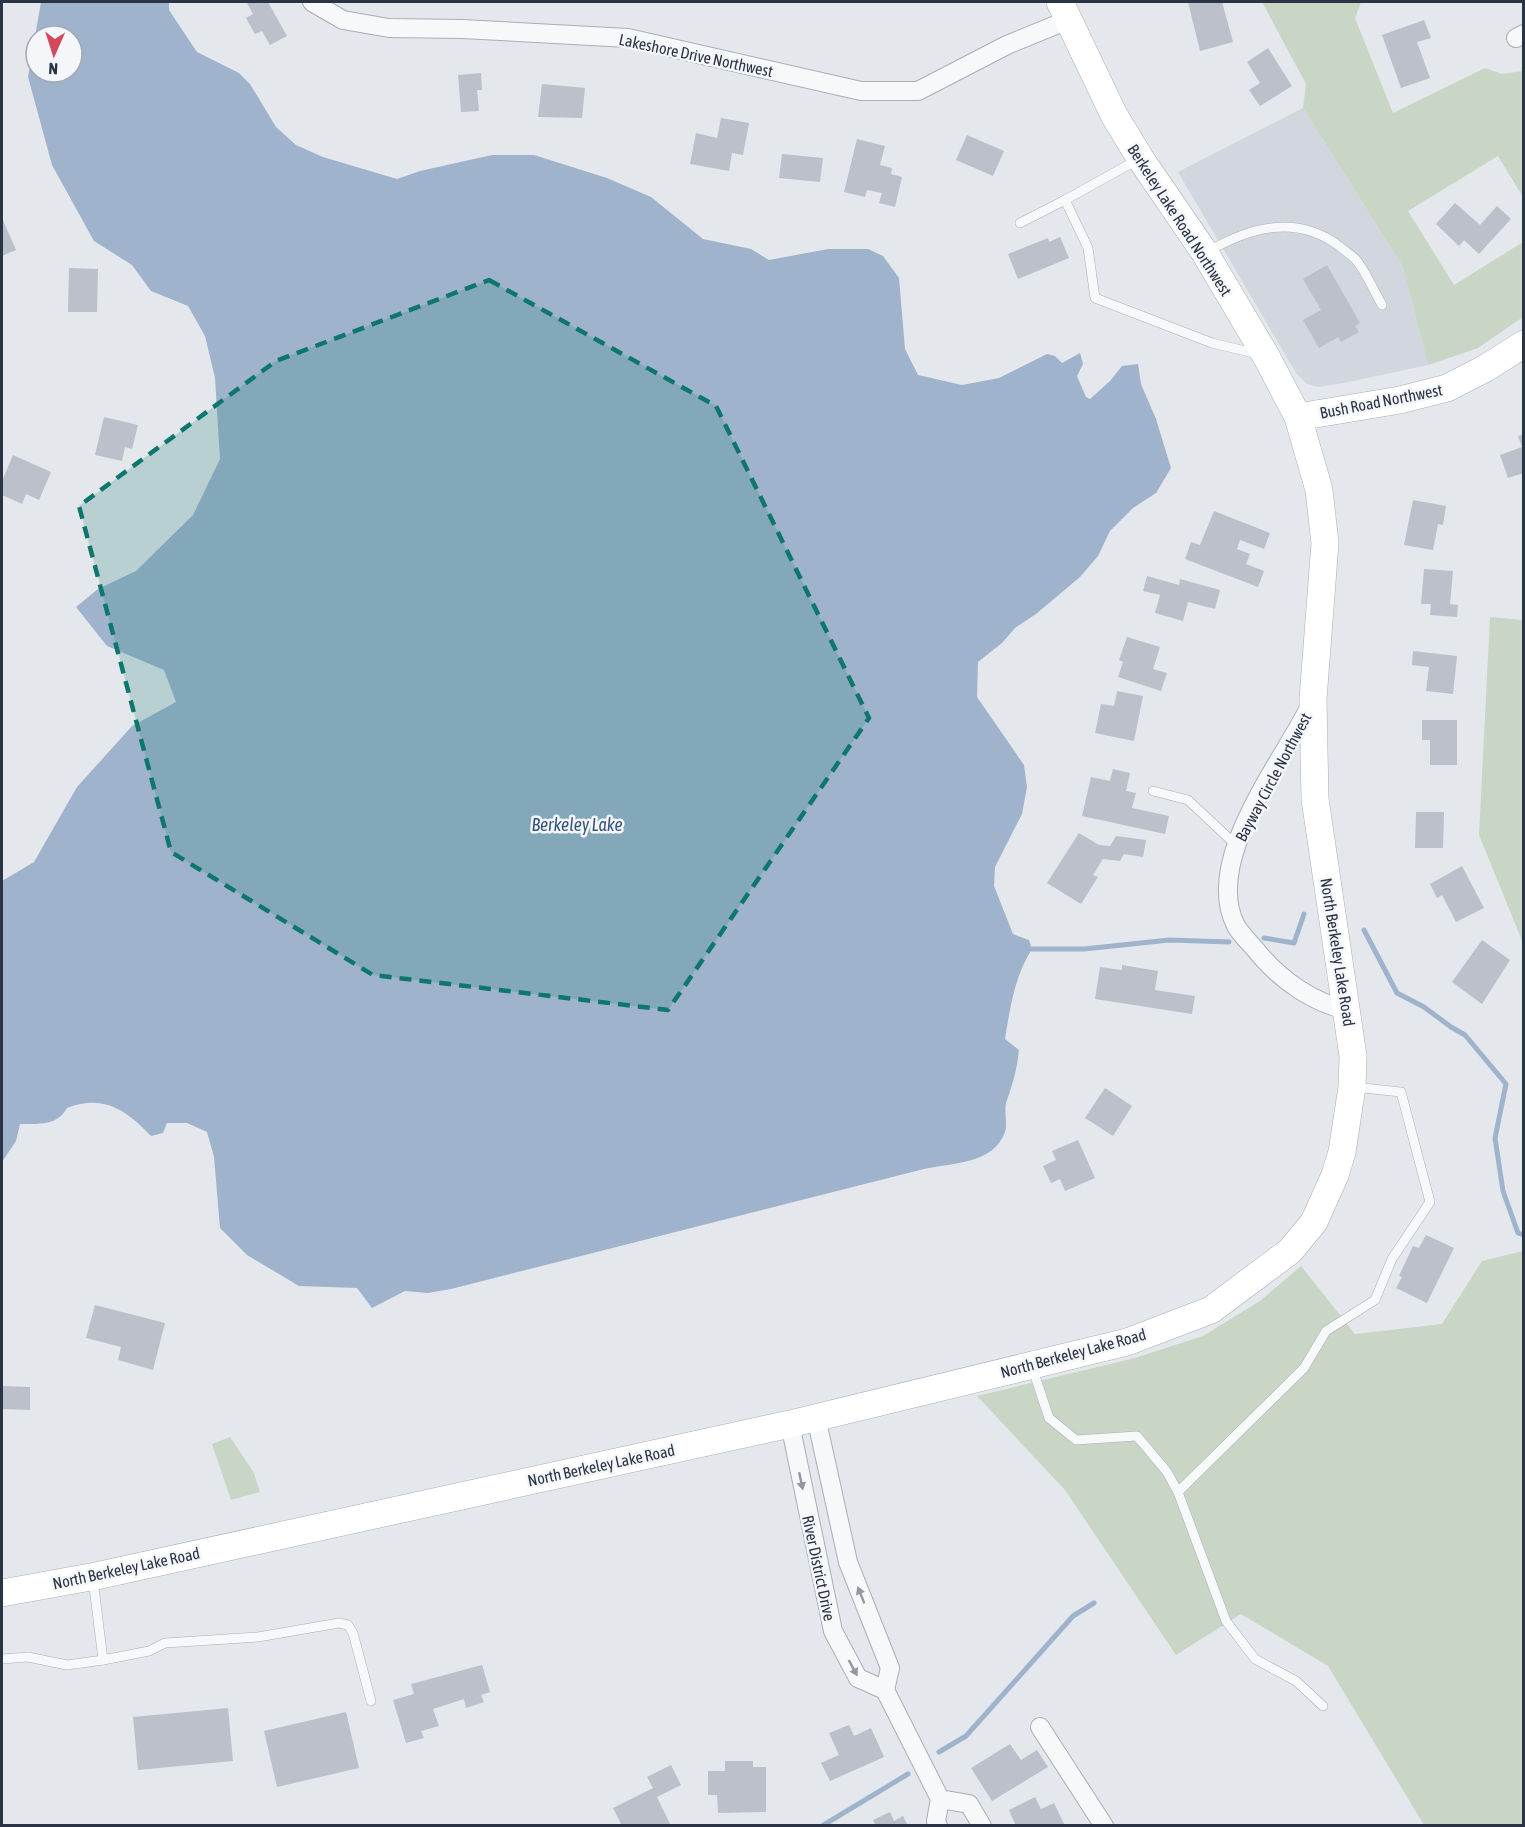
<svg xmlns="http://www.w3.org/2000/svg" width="1525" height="1827" font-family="'Asap Condensed',sans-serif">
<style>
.built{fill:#d2d6de}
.green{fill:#c9d6c5}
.water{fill:#9fb4cc;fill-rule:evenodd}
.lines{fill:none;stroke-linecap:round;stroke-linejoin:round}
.stream{stroke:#9fb4cc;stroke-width:5}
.building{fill:#bbc0ca}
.lane-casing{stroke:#a9aeb7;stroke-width:10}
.street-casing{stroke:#a9aeb7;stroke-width:20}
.secondary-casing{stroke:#a9aeb7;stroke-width:28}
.lane{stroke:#f7f8fa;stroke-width:9}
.street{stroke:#f7f8fa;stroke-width:18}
.secondary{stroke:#fff;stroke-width:27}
.oneway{fill:#9196a0}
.marked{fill:#0f766e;fill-opacity:0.2;stroke:#0f766e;stroke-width:4.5;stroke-dasharray:12 8;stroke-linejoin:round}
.labels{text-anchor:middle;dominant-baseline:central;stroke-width:5;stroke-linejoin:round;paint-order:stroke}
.street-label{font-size:16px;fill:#2b3445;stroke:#f4f6f9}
.water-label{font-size:18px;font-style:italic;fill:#34527a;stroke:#f4f6f9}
</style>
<rect width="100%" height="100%" fill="#e4e7ec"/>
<!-- built -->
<path class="built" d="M1303 108 1403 267 1428 365 1344 383 1318 387 1307 384 1296 373 1178 172Z"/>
<!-- green -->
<g class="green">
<path d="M1262 2H1361L1355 18 1393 113 1485 68 1502 74 1523 71V197L1498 156 1408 211 1454 285 1523 242V317L1478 348 1428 365 1403 267 1303 108 1306 84Z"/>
<path d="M1490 617 1523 620V943L1479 835Z"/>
<path d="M1523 1251V1825H1424L1328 1666 1241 1614 1176 1655 1065 1490 977 1396 1135 1358 1203 1336 1260 1301 1301 1266 1355 1334 1442 1324 1482 1261Z"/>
<path d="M230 1437 254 1473 260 1492 231 1500 212 1444Z"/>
</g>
<!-- water -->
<path class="water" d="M41 2H169V10L197 52 239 73 250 84 276 127 296 145 323 157 397 179 420 171 492 155H534L607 178 651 197 703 239 751 249 769 260 828 249H868L883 256 899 278 905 349 918 375 962 385 999 378 1047 354 1055 356 1062 363 1080 353 1083 364 1077 376 1086 397 1090 399 1110 381 1122 366 1138 364 1141 384 1156 419 1171 468 1156 493 1133 508 1110 531 1098 556 1080 577 1036 614 1015 628 1002 643 978 662 977 697 1024 765 1027 787 1022 814 995 867 994 886 1013 934 1029 940 1032 949C1015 975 1010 1008 1005 1039L1019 1050C1017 1069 1013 1083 1007 1100 1003 1109 1008 1122 1005 1132 994 1164 952 1163 924 1169L451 1289 428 1293 405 1291 372 1308 357 1288 299 1286 247 1255 220 1228 214 1157 207 1132 187 1123H167L163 1133 151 1136C126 1110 104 1094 67 1108 57 1126 39 1124 20 1124L16 1141 2 1162V881L34 862 77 787 132 726 176 702 164 670 107 646 76 607 98 589 136 571 193 515 220 459 215 378 205 336 188 306 151 291 132 265 94 241 52 165 28 77ZM36 36H72V72H36Z"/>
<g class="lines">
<!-- stream -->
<g class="stream">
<path d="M1364 930 1397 993 1424 1007 1451 1027 1465 1035 1506 1084 1495 1138 1503 1191 1518 1233 1524 1235"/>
<path d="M1264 938 1294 943 1304 914"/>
<path d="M1032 949H1084L1169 940 1229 942"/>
<path d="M939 1752 966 1736 1073 1616 1094 1603"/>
<path d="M822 1826 908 1774"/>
</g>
</g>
<!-- building -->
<g class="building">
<path d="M249 2H268L287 36 270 45 262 31 255 34 246 18 253 14 247 3Z"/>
<path d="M1188 2H1222L1233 42 1200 51Z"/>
<path d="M1424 20 1431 38 1417 42 1430 78 1401 88 1382 35Z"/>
<path d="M1268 48 1292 86 1260 106 1249 90 1260 83 1247 62Z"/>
<path d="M481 73 482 90H477L479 111 461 112 458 75Z"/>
<path d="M542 84 585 88 582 118 538 117Z"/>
<path d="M721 118 749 123 743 155 732 153 729 171 690 164 696 133 717 138Z"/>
<path d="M967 135 1004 151 993 176 956 160Z"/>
<path d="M857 139 885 146 880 165 892 168 891 174 902 177 895 207 879 203 882 193 867 190 865 197 844 192Z"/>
<path d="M782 154 823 158 820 182 779 178Z"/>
<path d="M1455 203 1480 225 1497 206 1511 219 1479 254 1464 240 1459 246 1436 224Z"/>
<path d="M2 218 16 250 2 256Z"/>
<path d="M1060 237 1069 258 1018 279 1008 254 1048 238 1049 242Z"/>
<path d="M1327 265 1360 323 1355 326 1359 332 1341 342 1338 337 1319 348 1303 320 1321 310 1303 279Z"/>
<path d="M69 268 98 269 97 312H68Z"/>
<path d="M104 417 138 425 132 449 125 447 122 461 95 455Z"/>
<path d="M1524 434V473L1508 478 1500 455 1522 447 1518 436Z"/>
<path d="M13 455 51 472 39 500 26 494 22 504 2 495V481Z"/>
<path d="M1413 500 1446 506 1443 525 1438 524 1433 550 1404 545Z"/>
<path d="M1214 511 1270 533 1264 549 1240 540 1237 549 1250 554 1246 564 1264 571 1258 587 1185 559 1191 542 1200 545Z"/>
<path d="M1424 569 1453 571 1450 604 1458 605 1457 617 1430 615 1431 604H1421Z"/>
<path d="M1147 576 1179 585 1180 579 1220 590 1215 609 1188 602 1183 621 1155 613 1160 595 1143 591Z"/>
<path d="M1127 637 1160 647 1153 669 1167 673 1161 691 1118 677 1123 662 1119 660Z"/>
<path d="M1413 651 1457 656 1453 694 1426 691 1429 667 1412 665Z"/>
<path d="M1117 691 1143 696 1134 741 1095 733 1101 704 1114 706Z"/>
<path d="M1422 720H1457V765H1430V740H1422Z"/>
<path d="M1113 769 1130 773 1126 791 1136 793 1132 808 1169 816 1165 834 1082 816 1091 777 1110 781Z"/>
<path d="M1416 812H1444L1443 848H1415Z"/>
<path d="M1079 833 1099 845 1110 846 1116 836 1146 840 1143 857 1124 854 1120 861 1103 859 1093 875 1098 877 1081 904 1047 883Z"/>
<path d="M1462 866 1484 908 1456 922 1442 895 1437 898 1430 884Z"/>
<path d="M1482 940 1510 960 1482 1004 1452 982Z"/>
<path d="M1122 965 1158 971 1155 990 1195 996 1192 1014 1095 999 1100 967 1122 970Z"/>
<path d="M1105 1088 1132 1106 1113 1136 1085 1118Z"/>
<path d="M1078 1140 1095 1178 1065 1191 1060 1179 1051 1183 1043 1166 1056 1160 1052 1151Z"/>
<path d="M1426 1235 1454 1248 1427 1303 1396 1288 1402 1277 1399 1276 1413 1246 1419 1248Z"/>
<path d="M95 1305 165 1323 153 1370 118 1360 121 1347 86 1338Z"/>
<path d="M2 1386 30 1387V1410L2 1409Z"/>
<path d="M482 1665 490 1692 481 1695 484 1702 466 1708 464 1699 433 1709 439 1726 421 1731 424 1738 406 1743 393 1700 414 1694 411 1684Z"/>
<path d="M228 1708 233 1761 138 1770 133 1717Z"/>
<path d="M346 1712 359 1768 277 1787 264 1731Z"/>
<path d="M849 1725 854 1736 871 1728 884 1757 830 1781 821 1763 839 1755 829 1733Z"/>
<path d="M1010 1744 1021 1760 1037 1750 1048 1767 992 1801 971 1768Z"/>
<path d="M725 1761H753V1767H766V1812L718 1813 717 1795H708V1771H725Z"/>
<path d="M671 1765 681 1785 657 1797 671 1826H622L613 1808 653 1788 647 1777Z"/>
<path d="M1035 1797 1041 1809 1054 1803 1065 1826H1016L1009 1810Z"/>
<path d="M890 1812 894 1821 903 1816 908 1826H876L873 1820Z"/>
</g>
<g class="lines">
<defs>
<g id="lane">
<path d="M1065 200 1139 159"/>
<path d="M1020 223 1065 200 1088 248 1095 298 1212 343 1258 354"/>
<path d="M1207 252C1250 227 1296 214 1339 246 1345 251 1352 255 1357 261 1367 274 1374 291 1382 305"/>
<path d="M1153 791 1188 800 1236 845"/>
<path d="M1032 1367 1049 1418 1076 1440 1137 1436 1167 1472 1178 1492 1304 1368 1326 1331 1375 1300 1392 1259 1430 1202 1401 1092 1354 1087"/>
<path d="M1178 1492 1226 1621 1255 1659 1296 1681 1323 1706"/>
<path d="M93 1579 103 1660 149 1651 165 1643 258 1637 339 1623 348 1625 353 1633 371 1701"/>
<path d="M2 1659 28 1657 67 1665 103 1660"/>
</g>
<g id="street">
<path d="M312 2 343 20 389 28 462 29 628 38 861 91H918L1007 45 1068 20"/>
<path d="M1516 38 1524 34"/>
<path d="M1311 704C1283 762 1202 860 1236 926 1242 936 1253 946 1260 955 1282 981 1314 1003 1347 1010"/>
<path d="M816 1417 848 1562 890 1668 885 1690"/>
<path d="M790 1424 833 1631 858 1678 885 1690 940 1799 936 1821 938 1826"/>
<path d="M1040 1727 1104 1826"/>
<path d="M940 1799 969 1804 982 1826"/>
</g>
<g id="secondary">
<path d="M1298 417 1400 400 1447 388 1486 368 1524 344"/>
<path d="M2 1593 96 1576 790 1424 1127 1342 1211 1310 1290 1251 1314 1222 1335 1175 1342 1152 1352 1087 1353 1056 1315 799 1313 699 1325 543 1319 490 1298 417 1266 356 1205 253 1140 158 1114 115 1060 2"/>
</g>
</defs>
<!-- lane casing -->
<use href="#lane" class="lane-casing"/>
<!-- street casing -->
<use href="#street" class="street-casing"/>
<!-- secondary casing -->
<use href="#secondary" class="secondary-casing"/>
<!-- lane -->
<use href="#lane" class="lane"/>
<!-- street -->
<use href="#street" class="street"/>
<!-- secondary -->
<use href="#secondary" class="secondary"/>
</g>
<!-- one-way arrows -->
<defs><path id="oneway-solid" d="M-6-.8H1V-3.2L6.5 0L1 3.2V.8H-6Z" transform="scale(1.5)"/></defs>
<g class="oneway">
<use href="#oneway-solid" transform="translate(801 1481) rotate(78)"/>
<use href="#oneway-solid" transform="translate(861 1595) rotate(-112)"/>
<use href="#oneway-solid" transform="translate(853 1668) rotate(62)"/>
</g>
<!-- marked area -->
<path class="marked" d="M489 280 716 406 869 718 668 1010 373 975 171 852 79 506 276 361Z"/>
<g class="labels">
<!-- street labels -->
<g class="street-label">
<text transform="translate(696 55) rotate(12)">Lakeshore Drive Northwest</text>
<text transform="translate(1180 220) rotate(57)">Berkeley Lake Road Northwest</text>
<text transform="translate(1381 401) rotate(-11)">Bush Road Northwest</text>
<text transform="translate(1273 777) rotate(-62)">Bayway Circle Northwest</text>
<text transform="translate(1338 952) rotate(81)">North Berkeley Lake Road</text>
<text transform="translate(1073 1353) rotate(-15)">North Berkeley Lake Road</text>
<text transform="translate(601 1465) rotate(-12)">North Berkeley Lake Road</text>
<text transform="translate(126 1568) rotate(-12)">North Berkeley Lake Road</text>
<text transform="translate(819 1568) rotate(78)">River District Drive</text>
</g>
<!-- water labels -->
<g class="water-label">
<text x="577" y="824">Berkeley Lake</text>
</g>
</g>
<!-- border -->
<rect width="1525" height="1827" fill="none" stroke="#2b3445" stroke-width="6"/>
<!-- north arrow -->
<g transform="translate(54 54) rotate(183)"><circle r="28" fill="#f4f6f9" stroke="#a4a8b1" stroke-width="1.5"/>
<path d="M0-4.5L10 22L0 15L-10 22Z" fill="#d1495b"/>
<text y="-9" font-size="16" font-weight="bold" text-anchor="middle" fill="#2b3445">N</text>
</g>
</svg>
